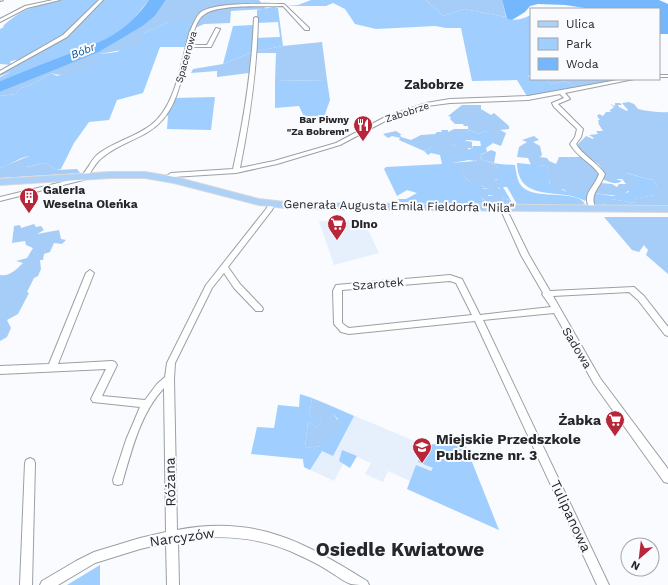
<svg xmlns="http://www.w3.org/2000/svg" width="668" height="585" font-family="'Work Sans',sans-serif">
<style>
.built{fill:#e5f0fc}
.green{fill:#9fceff}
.forest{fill:#a6cdf7}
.water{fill:#74b7fc}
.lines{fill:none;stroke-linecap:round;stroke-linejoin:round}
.minor-casing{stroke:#9aa0a5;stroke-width:2}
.primary-casing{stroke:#d8d8d9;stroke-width:2}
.minor{fill:#fff;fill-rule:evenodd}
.primary{fill:#add1f7;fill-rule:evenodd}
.labels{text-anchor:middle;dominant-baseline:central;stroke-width:4;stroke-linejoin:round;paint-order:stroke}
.far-street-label{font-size:10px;fill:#25272a;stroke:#f9fbfe}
.far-poi-label{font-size:10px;font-weight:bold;fill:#25272a;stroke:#f9fbfe;text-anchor:end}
.far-water-label{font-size:11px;font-style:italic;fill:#055391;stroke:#f9fbfe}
.poi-label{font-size:12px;font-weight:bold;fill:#25272a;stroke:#f9fbfe;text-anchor:start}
.street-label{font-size:12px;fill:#25272a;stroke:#f9fbfe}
.far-district-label{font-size:13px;font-weight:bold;fill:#25272a;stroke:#f9fbfe}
.near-poi-label{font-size:14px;font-weight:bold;fill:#25272a;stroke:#f9fbfe;text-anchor:end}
.near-street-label{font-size:14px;fill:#25272a;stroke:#f9fbfe}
.near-district-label{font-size:19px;font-weight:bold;fill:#25272a;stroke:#f9fbfe}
</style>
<rect width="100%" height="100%" fill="#f9fbfe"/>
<!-- built -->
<g class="built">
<path d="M363 220 379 253 334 265 319 221Z"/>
<path d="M312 398 424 445 464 442 499 530 407 489 410 481 388 471 383 482 365 474 371 463 349 453 334 481 306 468 303 463Z"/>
</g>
<!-- green -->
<g class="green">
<path d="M60 0H98L63 35 22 59 11 61 10 63 12 65 0 64V29L4 27 3 26C23 8 34 6 60 0Z"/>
<path d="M101 0H149L128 26 116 34 95 45 55 59 0 81V77L11 72 0 76V74L51 46 65 36Z"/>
<path d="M311 0H426L443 16 464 9 506 17 507 19C517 21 522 19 531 15V74L528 77H531V79H545L552 84 566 81 578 89 528 98 517 80 472 81 461 28H446L435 26 376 29 355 24 345 9 333 3 326 6H286L298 5Z"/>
<path d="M274 7 278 8 283 46 252 52 223 64 233 26 253 25 254 38 280 37 278 22 257 23V10Z"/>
<path d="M169 22H189L193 29 187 47H160L143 93 117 100 109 120 89 122 74 143 61 169 56 170 46 163 26 167 29 156C18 158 10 165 0 168V96L16 94 21 88C29 87 43 78 51 73L57 76 86 66 94 57 91 55 99 52 100 54 117 52 144 33Z"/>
<path d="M327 80 330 100 324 117 305 119 299 106 275 108V81Z"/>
<path d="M215 97 211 130 167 129 168 116 165 115 173 98Z"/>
<path d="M468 130 480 134 484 131 490 133 493 143 486 148 487 152 480 155 475 161 469 160 452 163C466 172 461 183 482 185L484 187 483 189H489L495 196 480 194 481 198 488 203H509L510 200 501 198V189L498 187 495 180 498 179 496 165 480 159 481 156C489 165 503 164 515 165 516 171 517 179 520 184 531 202 576 188 585 204L576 206H518L507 187H503L514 206 400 203 398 199H406L417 193 407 190 397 196 384 169 386 167 442 164 440 155 431 153 428 155 424 151 432 147 461 153 472 148 473 146H481L480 141 467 140 455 146 452 144 458 136 466 133Z"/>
<path d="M517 163 547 166 550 179 549 183 567 192H590L585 201C561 187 518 204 517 163Z"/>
<path d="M625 173C635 175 644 179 654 180L657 187 655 195 634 199 635 203 611 199V202H602L606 206 594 205 590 197 594 193 612 196 629 192Z"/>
<path d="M300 394 312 398 309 416 317 417 321 422 317 427 308 422 305 448 323 446 330 437 338 419 330 411 329 405 354 416 333 456 322 451 310 470 304 467 303 459 251 454 257 427 274 428 278 405 299 407Z"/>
<path d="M464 442 499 530 407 489 416 465 431 471 433 468 418 462 424 445Z"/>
<path d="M342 450 357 456 350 468 339 461Z"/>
<path d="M100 565V585H67Z"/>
</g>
<!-- forest -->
<g class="forest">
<path d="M166 0H259L266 9 231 11 230 23 204 24 193 29 189 22H169L144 33 145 41 133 48 99 54V52L143 26 155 16Z"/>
<path d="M426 0H502L506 17 464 9 443 16Z"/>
<path d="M322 42 327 80 275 81 276 53H253L249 73 217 77V71L191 73 193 69 223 64 252 52 283 46Z"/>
<path d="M91 55 102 58 100 61C84 64 68 80 51 73 43 78 29 87 21 88L16 94 0 96V92Z"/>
<path d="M545 79H631L578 89 566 81 552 84Z"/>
<path d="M629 102 634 104 638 109C644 111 666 113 668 112V206H606L602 202H611V199L635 203 633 199 655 195 652 189 657 187 654 180C644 179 636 175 626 173L638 182C624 199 615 196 594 193L601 183 612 184 617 187 619 184H626L622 179H616L622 181C616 185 610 183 603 179 609 163 584 159 578 148V144L586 136 593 139 594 138 589 135 598 134 596 131H603L598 123H599L598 120H600L597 116 599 114 603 116 606 112H612L609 111 614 107 610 104 615 106V103H620L622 105H618L619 107 627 111 628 110 622 103Z"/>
<path d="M462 105H481V109L491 115 494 113 509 126V129L500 130 506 133 501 146 493 143 489 133 484 131 480 134 468 130 466 133 470 136 466 139 458 136 456 142 452 144 455 146C461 141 465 140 472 142V148H468L469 152 466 154 462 153 464 158 460 159 439 151V149L434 150 432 147 424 151 399 140 400 138 392 136 388 138 383 134 396 131 402 135H400L401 137 411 140 421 135 435 134 437 132H442L441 130H448V132L454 129H468V126H464L463 124H455L450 119 451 117 448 116Z"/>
<path d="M534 136 539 140 533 142 540 146 542 155 540 157 547 158 549 161 556 164 559 157H584L599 172 600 176 590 192H567L563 189 558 191 550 185 547 166 531 165 528 158 517 157 519 147 527 142 522 140Z"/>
<path d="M491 150 496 152 494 163 485 160 481 156 480 159 496 165 499 179H495L499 183 498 188 501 189V198L510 200 509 203H488L479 196 480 194 479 192 488 194V196H494L489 189 481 188 484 187 482 185C465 186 463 170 451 163L475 161 477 160 474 159V156L479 153 481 155Z"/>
<path d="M29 156 27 167 46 163 56 170 77 169 80 173 0 178V168Z"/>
<path d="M604 217H668V274L646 255 648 250 644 245 639 252 632 250Z"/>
<path d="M34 224 36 227 41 226 44 230 37 234 59 230 61 239 66 240 62 244 54 243 50 252 44 254 43 260H40L41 269 38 276 34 278 27 292 29 293 18 314 7 320 11 328 7 337 0 341V275C9 277 17 269 23 263L16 261 27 258 33 248 26 245 25 241 12 243 14 226 20 225 21 228Z"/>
<path d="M312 398 329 405C331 413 337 418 341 426L323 446 305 448 308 422 317 427 321 422 317 418 309 416Z"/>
</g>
<!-- water -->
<g class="water">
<path d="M149 0H166L155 16 143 26 99 52 0 92V81C18 74 36 66 55 59 96 43 122 39 149 0Z"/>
<path d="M502 0H659L668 4V34H659V9H592L565 5 538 4 530 6 525 12 512 20 507 19Z"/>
</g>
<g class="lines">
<defs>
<g id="minor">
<path d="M0 0H3L1 1Z"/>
<path d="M53 0H60L27 8 0 22V19L25 6Z"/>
<path d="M99 0H103L67 37 0 74V71L63 35Z"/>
<path d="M284 4 309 28V30H305L283 6C264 7 220 4 205 14 196 19 193 35 190 45H207L216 28 220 29 211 47H189C181 79 178 114 148 132 133 141 116 146 103 157 94 163 92 174 83 180L0 201V197L79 178C87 172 90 161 98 154 114 142 135 137 151 125 177 105 181 60 190 31 193 25 196 16 201 12 216 2 265 4 284 4Z"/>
<path d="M256 17 258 18C257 69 250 118 240 168L274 161 336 143 385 117 426 103 450 99 528 96 623 79H634L565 93 570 99 558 104 583 129 581 137 576 144C583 156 597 162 605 174 601 187 588 194 596 209L593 211 591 210C580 194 594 189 599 174 591 162 577 157 570 144L575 137 577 129 554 107 552 103 564 98 560 94 528 100 450 103 427 106 389 119 340 145 277 164 236 173 173 177 169 179H165V177L171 173 233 169C244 119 252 69 254 18Z"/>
<rect x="659" y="75" width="9" height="2"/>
<path d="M272 202 275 204 272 210 228 267 240 284 262 307 263 309 262 311H256L234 288 224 273 212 288 175 363 174 379 177 530C255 515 303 541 367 581L369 585C364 585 356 585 351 584 345 582 340 578 335 575 325 568 314 562 303 557 264 537 220 533 178 541L179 585H167L166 543 140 549 95 563 58 585H40L42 581 76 561 94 552 140 538 166 532 164 388C141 412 132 449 123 480L122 484 118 485 114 484 113 480 126 440 140 407 93 402 91 399 106 369 0 374V366L49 364 86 273 90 270 94 273 58 364 112 361 115 362 117 365 102 396 145 400 157 384 165 377 167 363 206 285 266 209 270 203Z"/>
<path d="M503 206 506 208 529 255 550 291 634 287 644 296 668 327V336L665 335 638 300 629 292 553 296 600 378 668 469V483L664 482 594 384 554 313 483 320 609 585H597L475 321 349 334 341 332 334 324 333 291 336 285 450 275 462 279 480 315 551 307 542 294 543 293 521 255 500 208ZM450 281 456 283 472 315 349 328 347 327 342 323V290Z"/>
<path d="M30 458 34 460 35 463 32 585H20L25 463 26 460Z"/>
</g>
<path id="primary" d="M110 172H145L175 177 259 199 294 203 668 206V212L294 209 259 205 174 183 145 178H110L0 185V179Z"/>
</defs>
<!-- minor casing -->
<use href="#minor" class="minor-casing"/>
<!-- primary casing -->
<use href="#primary" class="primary-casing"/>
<!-- minor -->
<use href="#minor" class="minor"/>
<!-- primary -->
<use href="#primary" class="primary"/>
</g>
<!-- icons -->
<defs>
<symbol id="restaurant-pin" viewBox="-11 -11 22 30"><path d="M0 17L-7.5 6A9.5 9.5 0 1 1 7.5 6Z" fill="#b82639" stroke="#f9fbfe"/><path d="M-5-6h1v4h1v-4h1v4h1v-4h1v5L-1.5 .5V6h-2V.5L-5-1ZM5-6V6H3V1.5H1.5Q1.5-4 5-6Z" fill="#fff"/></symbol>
<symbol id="building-pin" viewBox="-11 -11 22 30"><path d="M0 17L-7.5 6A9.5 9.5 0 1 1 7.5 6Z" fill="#b82639" stroke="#f9fbfe"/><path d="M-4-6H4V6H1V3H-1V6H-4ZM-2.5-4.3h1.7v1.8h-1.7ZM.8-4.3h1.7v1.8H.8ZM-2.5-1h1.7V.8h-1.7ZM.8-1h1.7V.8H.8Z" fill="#fff"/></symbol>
<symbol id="supermarket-pin" viewBox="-11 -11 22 30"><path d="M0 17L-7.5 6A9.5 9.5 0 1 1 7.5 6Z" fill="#b82639" stroke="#f9fbfe"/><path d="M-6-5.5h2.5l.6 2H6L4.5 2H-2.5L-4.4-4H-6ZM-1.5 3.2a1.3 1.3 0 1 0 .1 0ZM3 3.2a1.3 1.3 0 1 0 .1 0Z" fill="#fff"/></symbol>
<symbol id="school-pin" viewBox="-11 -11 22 30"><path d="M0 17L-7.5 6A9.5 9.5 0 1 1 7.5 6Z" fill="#b82639" stroke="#f9fbfe"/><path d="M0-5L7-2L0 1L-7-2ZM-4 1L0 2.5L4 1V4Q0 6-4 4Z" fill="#fff"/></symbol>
</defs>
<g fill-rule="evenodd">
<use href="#restaurant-pin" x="352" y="114" width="22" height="30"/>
<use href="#building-pin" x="18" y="186" width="22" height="30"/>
<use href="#supermarket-pin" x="326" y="213" width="22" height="30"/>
<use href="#supermarket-pin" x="604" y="409" width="22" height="30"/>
<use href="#school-pin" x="411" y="436" width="22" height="30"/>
</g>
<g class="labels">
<!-- far-street labels -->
<g class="far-street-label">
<text transform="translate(186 57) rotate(-74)">Spacerowa</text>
<text transform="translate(407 112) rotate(-18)">Zabobrze</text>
</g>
<!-- far-poi labels -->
<g class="far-poi-label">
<text x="349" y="119">Bar Piwny<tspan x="349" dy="12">"Za Bobrem"</tspan></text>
</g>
<!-- far-water labels -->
<g class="far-water-label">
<text transform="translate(83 51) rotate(-22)">Bóbr</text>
</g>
<!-- poi labels -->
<g class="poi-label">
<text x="43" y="190">Galeria<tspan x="43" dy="14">Weselna Oleńka</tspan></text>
<text x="351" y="224">Dino</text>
</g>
<!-- street labels -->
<g class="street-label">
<text transform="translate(399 206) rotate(1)">Generała Augusta Emila Fieldorfa "Nila"</text>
<text transform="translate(378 284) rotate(-5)">Szarotek</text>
<text transform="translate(577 348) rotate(59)">Sadowa</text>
</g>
<!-- far-district labels -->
<g class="far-district-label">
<text x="434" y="84">Zabobrze</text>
</g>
<!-- near-poi labels -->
<g class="near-poi-label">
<text x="601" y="420">Żabka</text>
<text x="436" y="439" text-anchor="start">Miejskie Przedszkole<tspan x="436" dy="16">Publiczne nr. 3</tspan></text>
</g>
<!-- near-street labels -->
<g class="near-street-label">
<text transform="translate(170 482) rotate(-91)">Różana</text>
<text transform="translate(571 516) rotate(65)">Tulipanowa</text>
<text transform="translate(182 537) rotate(-8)">Narcyzów</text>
</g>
<!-- near-district labels -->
<g class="near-district-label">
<text x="400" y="549">Osiedle Kwiatowe</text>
</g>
</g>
<!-- legend -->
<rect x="530" y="8" width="130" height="72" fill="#f9fbfe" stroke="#a4a6a9"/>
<rect x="538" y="21" width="20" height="6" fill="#add1f7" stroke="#a4a6a9"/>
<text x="566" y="28" font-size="12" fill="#25272a">Ulica</text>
<rect x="538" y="38" width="20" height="12" fill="#9fceff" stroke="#a4a6a9"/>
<text x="566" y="48" font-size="12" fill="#25272a">Park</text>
<rect x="538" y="58" width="20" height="12" fill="#74b7fc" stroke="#a4a6a9"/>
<text x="566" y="68" font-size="12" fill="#25272a">Woda</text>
<!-- north arrow -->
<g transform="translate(640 557) rotate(208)"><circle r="19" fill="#f9fbfe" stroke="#a4a6a9"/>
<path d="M0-3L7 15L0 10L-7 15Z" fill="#b82639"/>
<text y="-6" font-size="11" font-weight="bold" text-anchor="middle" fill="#25272a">N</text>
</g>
</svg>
